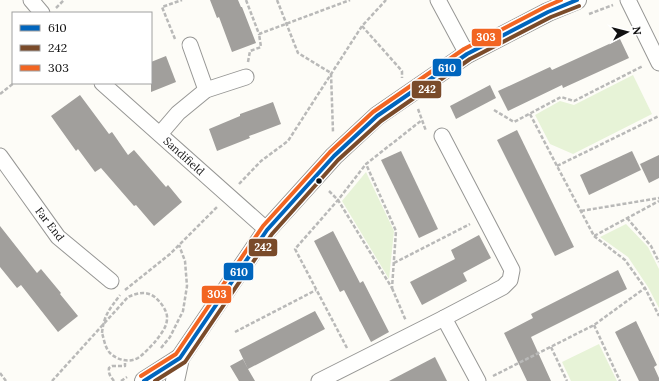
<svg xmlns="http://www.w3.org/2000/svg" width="659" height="381" font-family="Lora,serif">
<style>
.green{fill:#e7f3d7}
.building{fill:#a19f9c}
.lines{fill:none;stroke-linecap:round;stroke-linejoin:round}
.minor-casing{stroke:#979795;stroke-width:17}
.tertiary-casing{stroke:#979795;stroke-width:20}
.path{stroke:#b9b9b8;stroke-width:2.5;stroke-dasharray:4 2;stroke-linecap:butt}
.minor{stroke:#fffffe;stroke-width:15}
.tertiary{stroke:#fffffe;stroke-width:18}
.path-bridge{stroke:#b9b9b8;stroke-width:2.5;stroke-dasharray:4 2;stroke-linecap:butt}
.bus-1-casing{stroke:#fff;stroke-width:7}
.bus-2-casing{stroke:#fff;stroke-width:7}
.bus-3-casing{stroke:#fff;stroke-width:7}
.bus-1{stroke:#0065bd;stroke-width:4}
.bus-2{stroke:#7a4b2a;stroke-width:4}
.bus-3{stroke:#f26522;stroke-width:4}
.bus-dot{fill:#111;stroke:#fff;stroke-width:1.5}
.labels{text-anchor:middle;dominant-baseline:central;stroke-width:4;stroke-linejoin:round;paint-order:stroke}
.street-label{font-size:11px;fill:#111;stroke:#fff}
.line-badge{stroke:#fff;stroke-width:1.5}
.badge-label{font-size:11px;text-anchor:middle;font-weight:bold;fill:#fff}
</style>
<rect width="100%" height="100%" fill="#fdfcf7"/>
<!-- green -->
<g class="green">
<path d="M633 75 652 114 573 154 550 144 535 115 560 101 574 105Z"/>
<path d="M366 172 394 231 389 279 342 201Z"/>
<path d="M626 224 648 247 659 269V308L648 287 628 257 600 237Z"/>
<path d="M599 344 617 381H571L562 362Z"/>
</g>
<!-- building -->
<g class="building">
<path d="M210 0H238L241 7H242L256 43 232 52 219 17 217 18Z"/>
<path d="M620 39 629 58 563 88 562 85 508 111 498 91 550 67 552 70Z"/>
<path d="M166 56 176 82 151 92V62Z"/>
<path d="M490 85 496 98 456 119 450 106Z"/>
<path d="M80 95 109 134 112 132 128 155 134 150 166 187 168 185 182 202 154 226 136 205 134 206 101 168 95 172 78 149 76 151 51 116Z"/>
<path d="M273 102 281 124 249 136 250 138 217 151 209 129 240 116V114Z"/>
<path d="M517 130 574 247 555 256 497 140Z"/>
<path d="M401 151 438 229 419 238 381 160Z"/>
<path d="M632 151 641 170 589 195 580 175Z"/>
<path d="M659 155V178L649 183 640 164Z"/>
<path d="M0 226 37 273 41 269 61 293 60 294 78 316 58 332 21 285 17 288 0 267Z"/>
<path d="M333 231 360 283 363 281 389 332 371 342 344 290 340 292 314 241Z"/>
<path d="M479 235 491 258 463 273 467 281 422 305 410 282 455 259 451 250Z"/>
<path d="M618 270 627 289 531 337 551 381H527L504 333 533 318 531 314Z"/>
<path d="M315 311 325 329 248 369 255 381H239L230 366 243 359 248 369 239 350Z"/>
<path d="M636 321 657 365 654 367 659 378V381H639L615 332Z"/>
<path d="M435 357 447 381H389Z"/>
</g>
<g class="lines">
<defs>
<g id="minor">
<path d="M31 0 42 13"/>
<path d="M438 0 467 54"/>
<path d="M628 0 659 63"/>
<path d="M190 45 206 90"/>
<path d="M102 83 267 230"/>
<path d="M160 134 178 113 206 90 246 77"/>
<path d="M442 136 512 270 510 280 503 287 444 318 478 381"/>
<path d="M0 156 58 237 111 281"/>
<path d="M319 381 444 318"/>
</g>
<g id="tertiary">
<path d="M144 381 180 358"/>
<path d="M175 381 180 358 267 230 334 156 377 116 467 54 548 12 577 0"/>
</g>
</defs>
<!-- minor casing -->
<use href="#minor" class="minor-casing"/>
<!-- tertiary casing -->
<use href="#tertiary" class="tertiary-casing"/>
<!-- path -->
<g class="path">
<path d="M246 0 259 34 350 0"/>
<path d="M277 0 298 53 331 73 333 132"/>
<path d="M56 8 64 0"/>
<path d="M589 14 613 5"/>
<path d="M362 26 402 71V78"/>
<path d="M175 39 162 7 182 0"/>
<path d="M248 62 250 51 261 47 259 34"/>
<path d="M0 94 14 83"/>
<path d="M418 109 426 131"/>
<path d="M494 110 514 122 561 97 574 101 643 66"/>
<path d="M530 114 557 166 594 236 659 201"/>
<path d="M557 166 659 116"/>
<path d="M239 184 261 161 288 141 362 26 386 0"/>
<path d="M329 191 338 200 392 288 396 231 366 164"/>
<path d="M581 211 659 198"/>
<path d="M627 218 651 246 659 262"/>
<path d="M594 236 625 260 645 288 659 316"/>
<path d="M394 263 470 224"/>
<path d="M392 288 406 321"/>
<path d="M125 290 170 254 218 206"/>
<path d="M594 325 620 381"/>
<path d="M235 332 316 290"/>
<path d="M102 333C104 314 110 309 120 295"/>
<path d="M551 347 567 381"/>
<path d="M161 348 170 337 183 311 187 286 185 261 179 245"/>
<path d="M347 348 295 249 338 200 366 164 422 120"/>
<path d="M0 373 6 381"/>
<path d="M493 376 594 325 645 288"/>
<path d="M114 381C111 377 108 374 109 368L112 366H125V361"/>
<path d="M121 381 127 377"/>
</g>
<!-- minor -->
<use href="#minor" class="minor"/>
<!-- tertiary -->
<use href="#tertiary" class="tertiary"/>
<!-- path-bridge -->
<path class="path-bridge" d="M52 381 128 297C137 293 147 290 156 298 161 303 166 309 167 316 168 327 160 335 154 343 149 348 144 354 138 358 129 363 117 360 110 353 105 348 104 339 102 333"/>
<defs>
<path id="bus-1" d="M144 381 180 358 267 230 334 156 377 116 467 54 548 12 577 0"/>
<path id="bus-2" d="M155 381 185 362 272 234 338 160 381 121 470 59 551 17 579 6"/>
<path id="bus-3" d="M141 376 176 354 263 226 330 152 373 112 464 49 545 7 561 0"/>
</defs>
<!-- bus-1 casing -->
<use href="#bus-1" class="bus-1-casing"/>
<!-- bus-2 casing -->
<use href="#bus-2" class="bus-2-casing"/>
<!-- bus-3 casing -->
<use href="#bus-3" class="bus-3-casing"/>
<!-- bus-1 -->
<use href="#bus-1" class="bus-1"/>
<!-- bus-2 -->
<use href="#bus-2" class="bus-2"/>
<!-- bus-3 -->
<use href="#bus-3" class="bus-3"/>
</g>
<!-- markers -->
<circle class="bus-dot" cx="319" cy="181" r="3.5"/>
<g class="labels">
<!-- street labels -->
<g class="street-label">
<text transform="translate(184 156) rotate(42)">Sandifield</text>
<text transform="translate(50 224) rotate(52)">Far End</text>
</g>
</g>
<g class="line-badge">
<rect x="471" y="28" width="31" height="19" rx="4" fill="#f26522"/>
<rect x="432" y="58" width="30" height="19" rx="4" fill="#0065bd"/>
<rect x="411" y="80" width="31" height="19" rx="4" fill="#7a4b2a"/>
<rect x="248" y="238" width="30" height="19" rx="4" fill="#7a4b2a"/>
<rect x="223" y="262" width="31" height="19" rx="4" fill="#0065bd"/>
<rect x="201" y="285" width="31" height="19" rx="4" fill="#f26522"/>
</g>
<g class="badge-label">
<text x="486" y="41">303</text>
<text x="447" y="72">610</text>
<text x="427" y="93">242</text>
<text x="263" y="251">242</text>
<text x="239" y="276">610</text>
<text x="217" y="298">303</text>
</g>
<!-- legend -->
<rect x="12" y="12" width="140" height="72" fill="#ffffff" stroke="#a0a0a0"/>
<rect x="20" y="25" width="20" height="6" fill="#0065bd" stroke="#a0a0a0"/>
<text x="48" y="32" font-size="12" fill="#111111">610</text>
<rect x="20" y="45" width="20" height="6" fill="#7a4b2a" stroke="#a0a0a0"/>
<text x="48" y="52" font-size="12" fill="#111111">242</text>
<rect x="20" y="65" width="20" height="6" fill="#f26522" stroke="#a0a0a0"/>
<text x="48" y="72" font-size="12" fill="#111111">303</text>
<!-- north arrow -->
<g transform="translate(627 32) rotate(83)" stroke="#ffffff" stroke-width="3" paint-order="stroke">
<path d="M0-3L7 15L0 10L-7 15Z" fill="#111111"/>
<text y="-6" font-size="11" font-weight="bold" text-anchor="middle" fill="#111111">N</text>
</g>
</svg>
